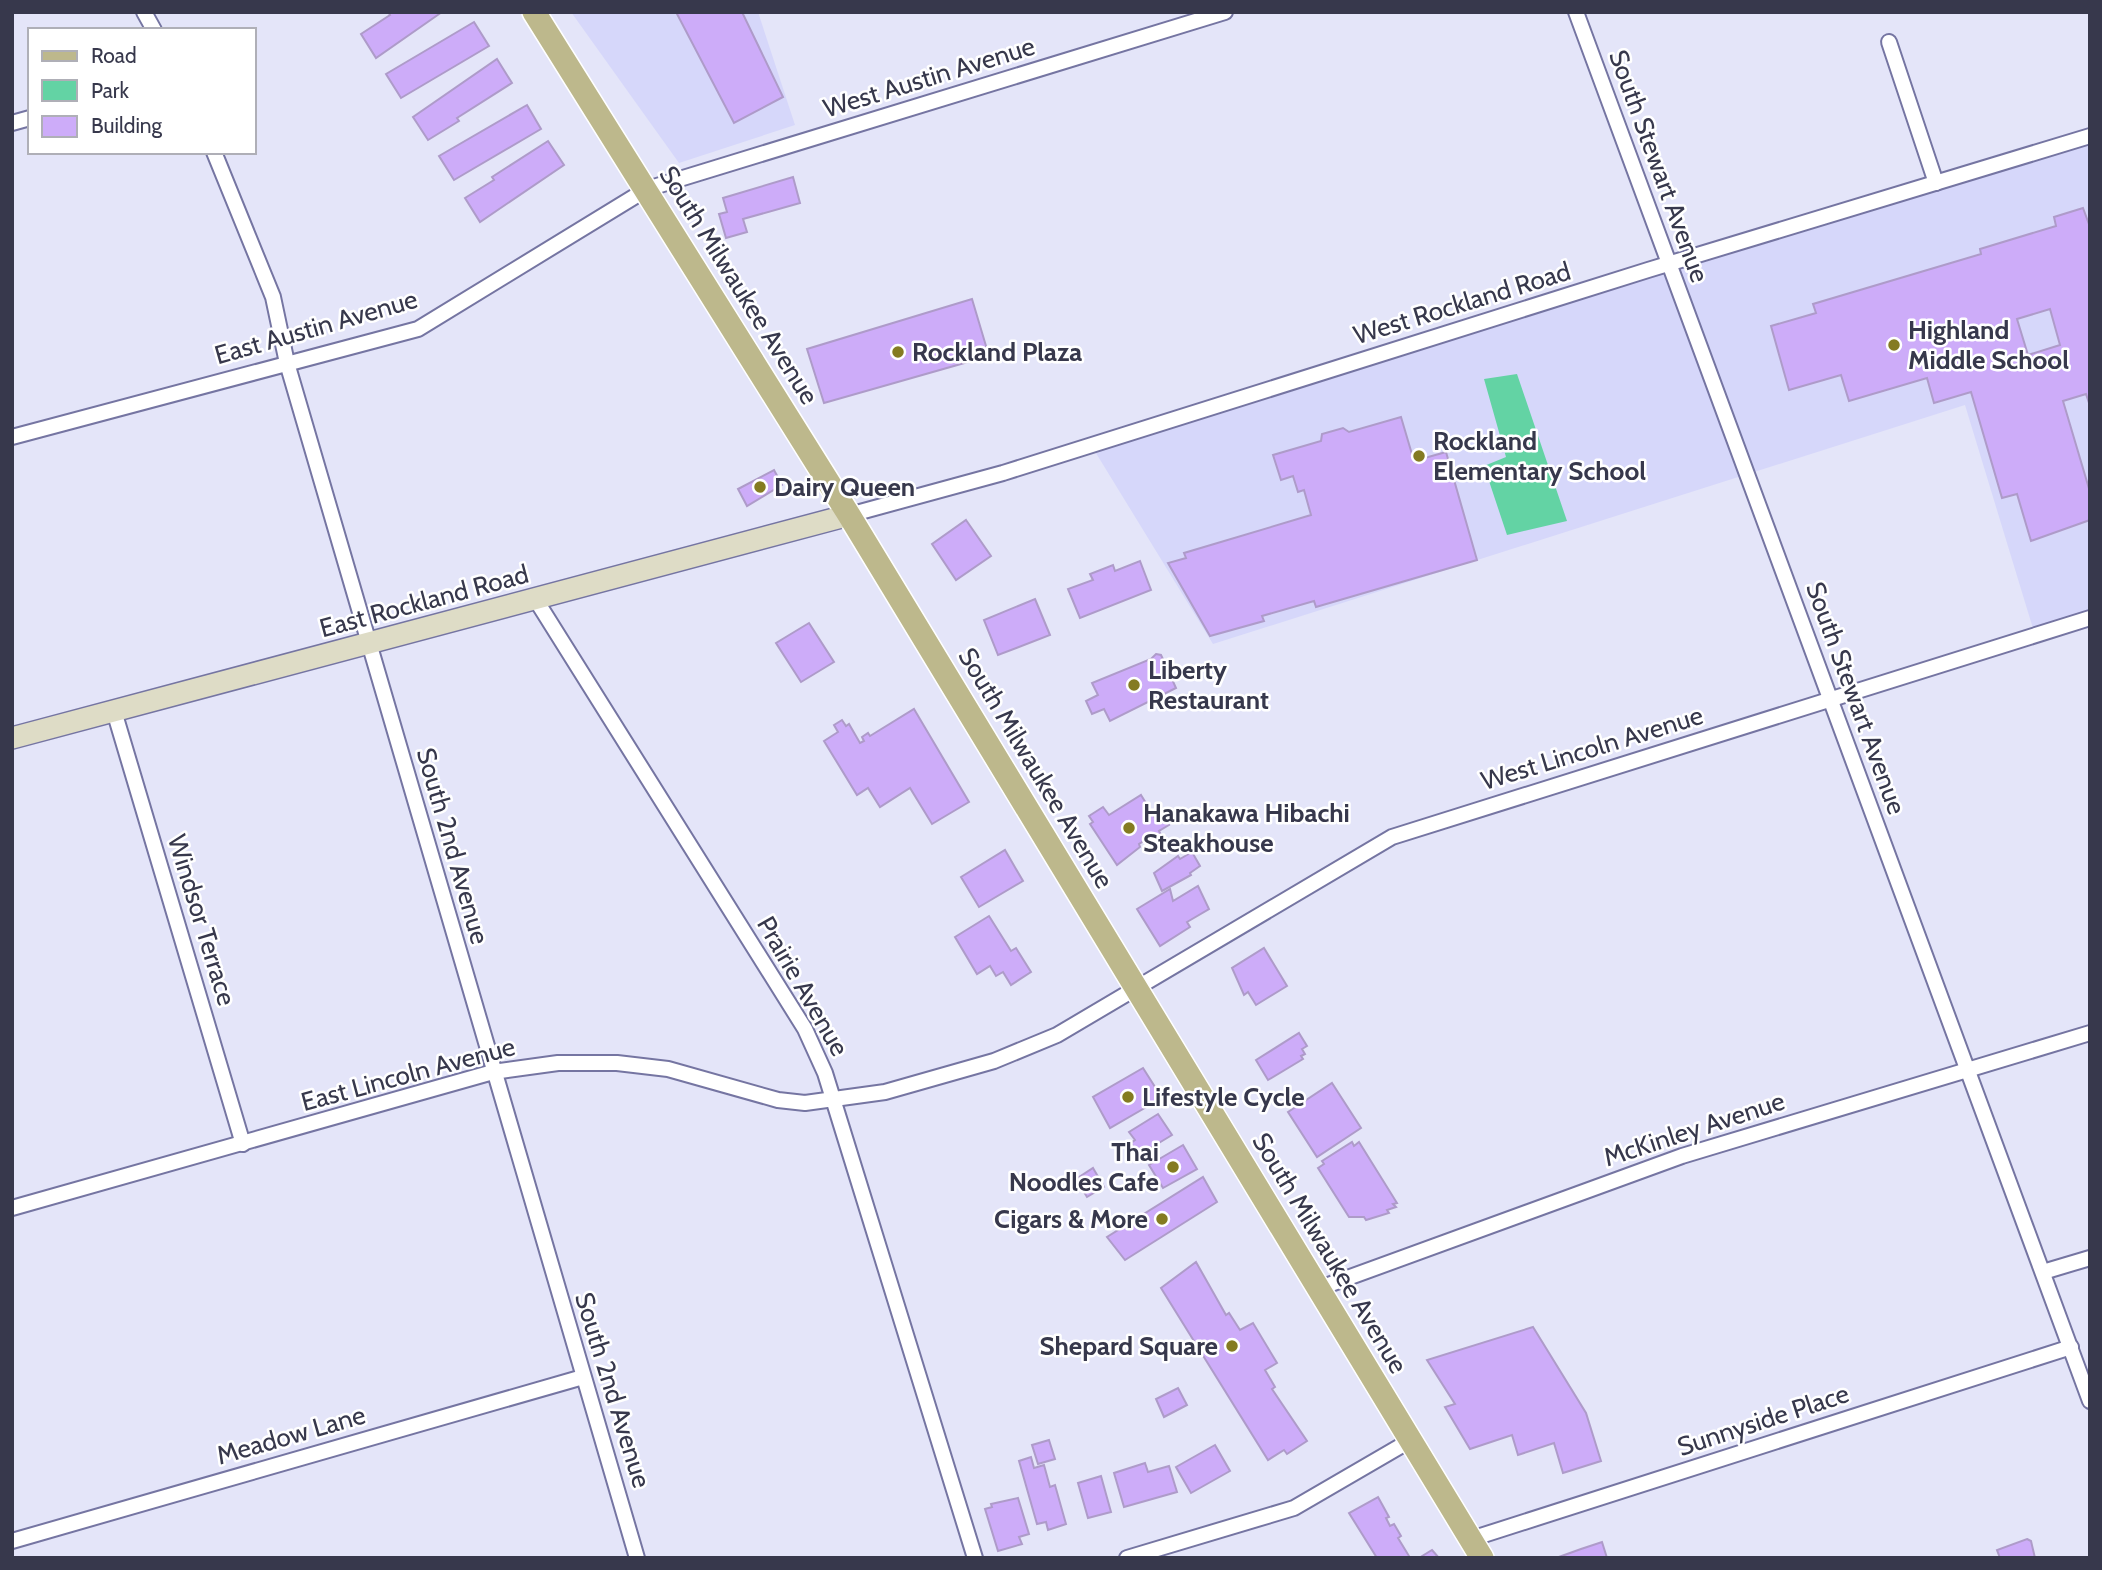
<svg xmlns="http://www.w3.org/2000/svg" width="2102" height="1570" font-family="Cabin,sans-serif">
<style>
.built{fill:#d6d7fa}
.green{fill:#63d3a4}
.building{fill:#cdacf9;stroke:#ae9bc9;stroke-width:2;fill-rule:evenodd}
.lines{fill:none;stroke-linecap:round;stroke-linejoin:round}
.street-casing{stroke:#7575a2;stroke-width:18}
.secondary-casing{stroke:#7575a2;stroke-width:24}
.primary-casing{stroke:#fff;stroke-width:26}
.street{stroke:#fff;stroke-width:14}
.secondary{stroke:#dedcc6;stroke-width:21}
.primary{stroke:#bdb88c;stroke-width:23}
.poi-dot{fill:#847b21;stroke:#fff;stroke-width:2.5}
.labels{text-anchor:middle;dominant-baseline:central;stroke-width:5;stroke-linejoin:round;paint-order:stroke}
.street-label{font-size:26px;fill:#37384c;stroke:#fff}
.poi-label{font-size:26px;font-weight:bold;fill:#37384c;stroke:#fff;text-anchor:start}
</style>
<rect width="100%" height="100%" fill="#e4e5f9"/>
<!-- built -->
<g class="built">
<path d="M571 12H758L795 125 679 163Z"/>
<path d="M2090 134V618L2035 635 1965 405 1213 644 1091 445Z"/>
</g>
<!-- green -->
<path class="green" d="M1517 374 1567 521 1507 535 1484 466 1506 457 1484 379Z"/>
<!-- building -->
<g class="building">
<path d="M442 12 376 58 361 34 390 15 388 12Z"/>
<path d="M676 12H742L783 97 734 123Z"/>
<path d="M474 22 489 46 401 98 386 74Z"/>
<path d="M497 59 512 83 457 118 459 121 428 140 413 117Z"/>
<path d="M527 105 541 129 454 180 439 156Z"/>
<path d="M548 141 564 165 480 222 465 198 494 180 492 177Z"/>
<path d="M793 177 800 203 743 219 747 232 726 238 719 214 727 212 723 198Z"/>
<path d="M2083 208 2090 227V406L2086 394 2063 401 2090 492V520L2031 541 2017 494 2002 498 1971 392 1934 403 1927 378 1849 401 1841 375 1789 390 1771 326 1816 313 1813 304 1981 254 1980 249 2056 226 2054 217ZM2050 309 2060 345 2028 355 2017 319Z"/>
<path d="M972 299 989 356 824 403 807 349Z"/>
<path d="M1401 417 1414 461 1446 452 1477 560 1316 607 1314 601 1262 616 1264 621 1210 636 1168 563 1186 558 1184 553 1311 515 1304 490 1298 492 1293 476 1281 480 1273 455 1321 441 1322 434 1343 428 1349 432Z"/>
<path d="M774 470 782 485 747 506 738 489Z"/>
<path d="M966 520 991 556 956 580 932 544Z"/>
<path d="M1140 561 1151 590 1080 618 1068 589 1093 580 1090 574 1113 565 1115 571Z"/>
<path d="M1035 599 1050 635 998 655 984 620Z"/>
<path d="M809 623 834 662 801 682 776 643Z"/>
<path d="M1156 654 1161 655 1176 688 1110 721 1104 709 1092 714 1086 701 1098 695 1092 683 1151 659Z"/>
<path d="M914 709 969 802 932 824 910 788 880 807 868 788 857 795 824 741 838 732 834 725 842 720 846 726 849 724 860 743 864 741 862 737 868 733 870 736Z"/>
<path d="M1141 795 1157 821 1164 817 1169 825 1159 831 1161 835 1154 839 1152 836 1139 844 1140 847 1117 865 1090 824 1093 822 1089 816 1103 807 1109 815Z"/>
<path d="M1005 850 1023 881 979 907 961 877Z"/>
<path d="M1192 852 1200 866 1190 873 1191 875 1162 891 1154 873 1178 856 1180 859Z"/>
<path d="M1198 886 1209 909 1187 922 1190 927 1160 946 1137 909 1170 889 1173 901Z"/>
<path d="M989 916 1011 951 1016 948 1031 972 1011 985 1003 972 996 976 990 966 977 974 955 937Z"/>
<path d="M1264 948 1287 986 1256 1005 1248 992 1244 995 1232 968Z"/>
<path d="M1299 1033 1307 1046 1302 1049 1305 1054 1301 1056 1303 1059 1268 1080 1256 1060Z"/>
<path d="M1143 1068 1162 1098 1110 1128 1093 1097Z"/>
<path d="M1332 1083 1361 1128 1317 1157 1288 1112Z"/>
<path d="M1158 1114 1172 1135 1139 1155 1131 1143 1135 1140 1129 1132Z"/>
<path d="M1352 1142 1354 1146 1359 1142 1397 1203 1393 1204 1396 1207 1387 1210 1389 1213 1366 1220 1364 1217H1349L1318 1168 1324 1164 1322 1161Z"/>
<path d="M1183 1145 1197 1169 1163 1188 1149 1165Z"/>
<path d="M1093 1168 1104 1187 1087 1197 1076 1179Z"/>
<path d="M1203 1177 1217 1202 1125 1260 1107 1237Z"/>
<path d="M1196 1262 1226 1315 1229 1313 1240 1330 1253 1323 1277 1363 1265 1370 1275 1387 1272 1389 1307 1441 1287 1454 1284 1450 1268 1460 1161 1288Z"/>
<path d="M1533 1327 1586 1413 1601 1461 1563 1473 1554 1443 1518 1455 1512 1435 1470 1449 1445 1407 1455 1404 1427 1360Z"/>
<path d="M1178 1388 1187 1405 1164 1417 1156 1399Z"/>
<path d="M1049 1440 1055 1459 1038 1464 1032 1445Z"/>
<path d="M1215 1445 1230 1471 1191 1493 1176 1467Z"/>
<path d="M1031 1457 1034 1468 1044 1465 1050 1487 1055 1485 1066 1524 1048 1530 1046 1522 1037 1524 1019 1461Z"/>
<path d="M1145 1463 1148 1472 1169 1466 1177 1492 1124 1507 1114 1473Z"/>
<path d="M1101 1476 1111 1512 1088 1518 1078 1483Z"/>
<path d="M1378 1497 1389 1517 1386 1518 1390 1526 1394 1524 1401 1536 1398 1538 1409 1556 1407 1558H1377L1349 1513Z"/>
<path d="M1018 1498 1029 1534 1019 1537 1022 1544 998 1551 985 1509 992 1507 991 1504Z"/>
<path d="M2027 1539 2031 1541 2035 1558H2000L1997 1550Z"/>
<path d="M1602 1542 1607 1558H1556L1581 1549Z"/>
<path d="M1432 1550 1439 1558H1419Z"/>
</g>
<g class="lines">
<defs>
<g id="street">
<path d="M144 12 154 30"/>
<path d="M1576 12 2090 1401"/>
<path d="M1889 42 1936 183"/>
<path d="M12 123 30 118"/>
<path d="M214 152 273 297 287 363 637 1558"/>
<path d="M12 437 418 329 647 189 1225 12"/>
<path d="M849 515 1003 473 1648 270 2090 136"/>
<path d="M536 600 805 1029 825 1073 975 1558"/>
<path d="M114 711 243 1144"/>
<path d="M12 1208 493 1072 558 1063H617L668 1069 778 1100 805 1103 885 1092 994 1061 1057 1035 1392 837 2090 618"/>
<path d="M2043 1272 2090 1258"/>
<path d="M1320 1288 1682 1156 2090 1033"/>
<path d="M1471 1539 2071 1347"/>
<path d="M12 1541 583 1377"/>
<path d="M1127 1558 1294 1508 1411 1440"/>
</g>
<path id="secondary" d="M12 738 849 515"/>
<path id="primary" d="M534 12 849 515 1482 1558"/>
</defs>
<!-- street casing -->
<use href="#street" class="street-casing"/>
<!-- secondary casing -->
<use href="#secondary" class="secondary-casing"/>
<!-- primary casing -->
<use href="#primary" class="primary-casing"/>
<!-- street -->
<use href="#street" class="street"/>
<!-- secondary -->
<use href="#secondary" class="secondary"/>
<!-- primary -->
<use href="#primary" class="primary"/>
</g>
<!-- markers -->
<g class="poi-dot">
<circle cx="1894" cy="345" r="7"/>
<circle cx="898" cy="352" r="7"/>
<circle cx="1419" cy="456" r="7"/>
<circle cx="760" cy="487" r="7"/>
<circle cx="1134" cy="685" r="7"/>
<circle cx="1129" cy="828" r="7"/>
<circle cx="1128" cy="1097" r="7"/>
<circle cx="1173" cy="1167" r="7"/>
<circle cx="1162" cy="1219" r="7"/>
<circle cx="1232" cy="1346" r="7"/>
</g>
<g class="labels">
<!-- street labels -->
<g class="street-label">
<text transform="translate(929 77) rotate(-17)">West Austin Avenue</text>
<text transform="translate(1659 166) rotate(70)">South Stewart Avenue</text>
<text transform="translate(739 285) rotate(58)">South Milwaukee Avenue</text>
<text transform="translate(1462 303) rotate(-17)">West Rockland Road</text>
<text transform="translate(316 327) rotate(-16)">East Austin Avenue</text>
<text transform="translate(424 601) rotate(-15)">East Rockland Road</text>
<text transform="translate(1856 698) rotate(70)">South Stewart Avenue</text>
<text transform="translate(1592 748) rotate(-17)">West Lincoln Avenue</text>
<text transform="translate(1036 768) rotate(59)">South Milwaukee Avenue</text>
<text transform="translate(453 846) rotate(74)">South 2nd Avenue</text>
<text transform="translate(202 920) rotate(73)">Windsor Terrace</text>
<text transform="translate(803 986) rotate(60)">Prairie Avenue</text>
<text transform="translate(408 1074) rotate(-15)">East Lincoln Avenue</text>
<text transform="translate(1694 1129) rotate(-18)">McKinley Avenue</text>
<text transform="translate(1330 1253) rotate(59)">South Milwaukee Avenue</text>
<text transform="translate(613 1390) rotate(73)">South 2nd Avenue</text>
<text transform="translate(1763 1420) rotate(-18)">Sunnyside Place</text>
<text transform="translate(291 1435) rotate(-16)">Meadow Lane</text>
</g>
<!-- poi labels -->
<g class="poi-label">
<text x="1908" y="330">Highland<tspan x="1908" dy="30">Middle School</tspan></text>
<text x="912" y="352">Rockland Plaza</text>
<text x="1433" y="441">Rockland<tspan x="1433" dy="30">Elementary School</tspan></text>
<text x="774" y="487">Dairy Queen</text>
<text x="1148" y="670">Liberty<tspan x="1148" dy="30">Restaurant</tspan></text>
<text x="1143" y="813">Hanakawa Hibachi<tspan x="1143" dy="30">Steakhouse</tspan></text>
<text x="1142" y="1097">Lifestyle Cycle</text>
<text x="1159" y="1152" text-anchor="end">Thai<tspan x="1159" dy="30">Noodles Cafe</tspan></text>
<text x="1148" y="1219" text-anchor="end">Cigars &amp; More</text>
<text x="1218" y="1346" text-anchor="end">Shepard Square</text>
</g>
</g>
<!-- border -->
<rect width="2102" height="1570" fill="none" stroke="#37384c" stroke-width="28"/>
<!-- legend -->
<rect x="28" y="28" width="228" height="126" fill="#ffffff" stroke="#afafb7" stroke-width="2"/>
<rect x="42" y="51" width="35" height="10" fill="#bdb88c" stroke="#afafb7" stroke-width="2"/>
<text x="91" y="63" font-size="21" fill="#37384c">Road</text>
<rect x="42" y="80" width="35" height="21" fill="#63d3a4" stroke="#afafb7" stroke-width="2"/>
<text x="91" y="98" font-size="21" fill="#37384c">Park</text>
<rect x="42" y="116" width="35" height="21" fill="#cdacf9" stroke="#afafb7" stroke-width="2"/>
<text x="91" y="133" font-size="21" fill="#37384c">Building</text>
</svg>
